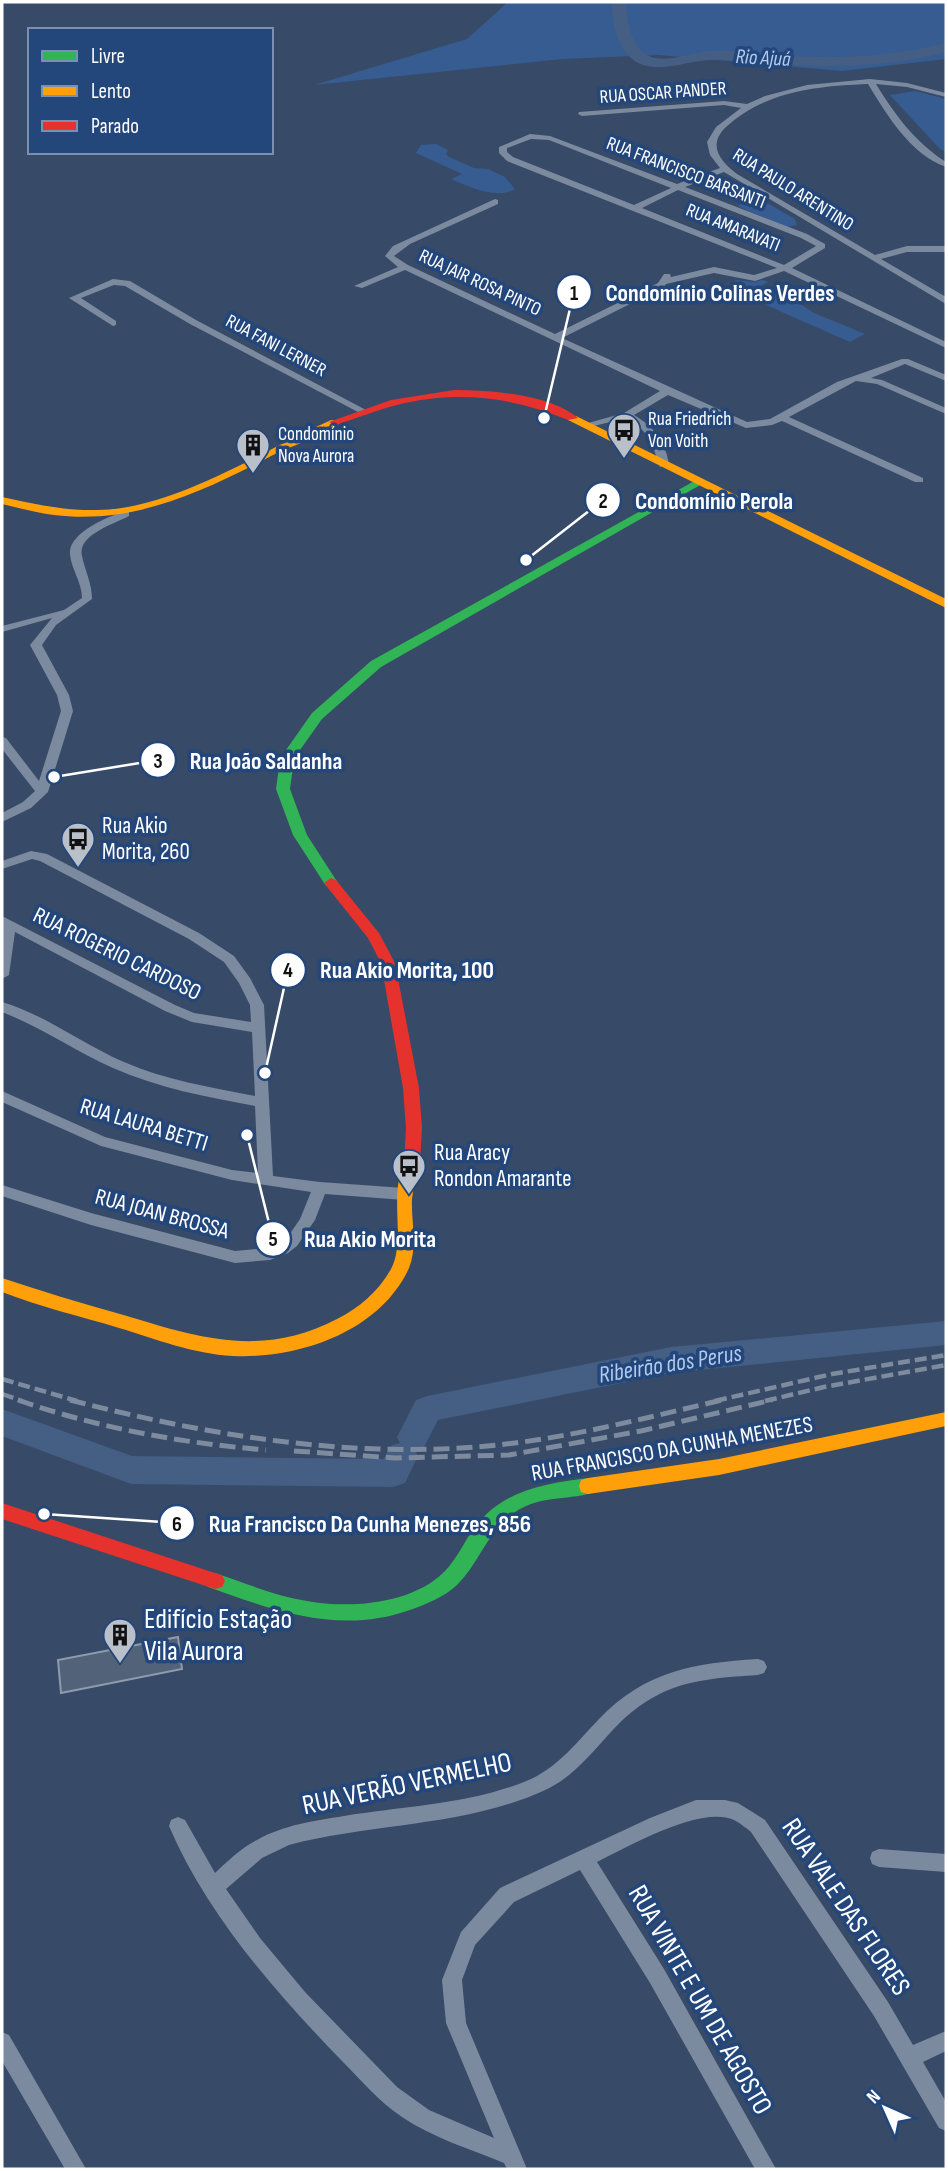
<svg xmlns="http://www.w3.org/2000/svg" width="948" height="2171" font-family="'Sofia Sans Condensed',sans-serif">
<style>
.green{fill:#375c91}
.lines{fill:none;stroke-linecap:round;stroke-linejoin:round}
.river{fill:#455e84;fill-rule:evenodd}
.building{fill:#526279;stroke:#8f9bad;stroke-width:2}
.street{fill:#7b8a9e;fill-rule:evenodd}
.fast{fill:#30b455;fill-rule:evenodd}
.slow{fill:#ff9f0a;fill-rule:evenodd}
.jam{fill:#e5322d;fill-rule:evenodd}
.rail-far1{stroke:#7e8b9e;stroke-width:4.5;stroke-dasharray:12 5;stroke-linecap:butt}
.rail{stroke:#7e8b9e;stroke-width:5;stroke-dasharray:16 7;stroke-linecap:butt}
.labels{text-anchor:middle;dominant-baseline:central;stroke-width:7;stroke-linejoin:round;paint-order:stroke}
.far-street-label{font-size:19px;fill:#fff;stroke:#23467b}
.far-poi-label{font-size:19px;fill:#fff;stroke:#23467b;text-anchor:start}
.far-water-label{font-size:21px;font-style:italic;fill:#b1caed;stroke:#23467b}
.poi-label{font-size:23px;fill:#fff;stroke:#23467b;text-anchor:start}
.street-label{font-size:23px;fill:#fff;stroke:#23467b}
.water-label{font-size:24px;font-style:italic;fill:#b1caed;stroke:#23467b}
.near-poi-label{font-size:28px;fill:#fff;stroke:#23467b;text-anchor:start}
.near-street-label{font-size:28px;fill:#fff;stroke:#23467b}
.leader{fill:none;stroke:#fff;stroke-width:2.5}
.callout-dot{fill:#fff;stroke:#23467b;stroke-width:2.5}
.mark-label{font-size:21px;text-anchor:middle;font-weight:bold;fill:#111}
.callout-label{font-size:24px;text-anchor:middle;font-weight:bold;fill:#fff;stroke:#23467b;stroke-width:7;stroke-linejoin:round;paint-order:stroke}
</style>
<rect width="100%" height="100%" fill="#374a67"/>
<!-- green -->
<g class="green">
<path d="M508 2H946V59L842 71 659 55 562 59 314 85 467 39Z"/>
<path d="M915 91 946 99V152L940 149 890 95Z"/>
<path d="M436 144 448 150 446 154 449 157 474 168 488 169 505 177 515 189C495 200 470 187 451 179L462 174 416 153 421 145Z"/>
<path d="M757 197 795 219 797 225 786 227 737 206Z"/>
<path d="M735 280 754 282 763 280 768 282 759 287 766 292 787 295 814 313 865 334 850 342 748 297 735 288Z"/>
</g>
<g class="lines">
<!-- river -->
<g class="river">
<path d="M612 2H626C627 18 630 46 647 55 664 65 692 52 710 51 737 49 764 54 791 56 844 59 895 56 946 43V52C895 65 845 68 792 65 766 64 739 59 712 60 688 60 662 74 638 63 618 53 611 22 612 2Z"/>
<path d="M946 1321V1345L671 1373 438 1420 424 1447 415 1450 418 1456 405 1483 393 1487 131 1484 2 1436V1409L132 1456 384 1459 390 1446 400 1443 397 1437 416 1400 427 1396 671 1347Z"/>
</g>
</g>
<!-- building -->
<path class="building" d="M178 1637 182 1669 61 1693 58 1660Z"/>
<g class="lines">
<!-- street -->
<g class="street">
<path d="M870 79 907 83 946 93V97L907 87 876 84C895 115 915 142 946 162V167C910 154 887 115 868 84 818 86 765 91 726 127 707 145 720 161 737 174L875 255 907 246H946V252H907L881 259 946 297V304L724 172 685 187 807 234 825 244V248L792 268 946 342V348L784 271 755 281 714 273 666 284 664 287 562 338 747 422 770 419 837 382 902 359H908L946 375V381L905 364 871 378 882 380 946 408V414L877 384 856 381 789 417 923 478V482H915L782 421 772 425 746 428 668 395 634 415C654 427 666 442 669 465L660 467C651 442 651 433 626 418L586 428 581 425 624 413 660 391 405 270 362 288 354 286 398 267 385 256 393 246 495 199 498 200V204L410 244 394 256 408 265 555 334 658 283 664 274H670L671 277 714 267 754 275 777 268 507 161 499 153V147L530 134 550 136 677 184 720 168 710 155 707 142 716 127 741 108 724 105 582 116 578 114 579 112 724 101 747 104 765 96 807 85ZM531 139 549 140 671 188 634 205 513 157 507 152V148ZM678 190 801 238 816 246 784 265 642 208Z"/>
<path d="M113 279 130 281 196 320 366 410 358 412 190 324 125 286 114 285 81 298 116 321V325L113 326 69 298Z"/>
<path d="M125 511 129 512V516C114 524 77 535 82 556 85 571 92 583 92 599L56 625 42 645 69 695 73 711 48 792 31 808 2 822V813L23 802 35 791 2 749V737L6 738 39 781 61 711 57 695 30 645 52 618 2 632V626L64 610 82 598C82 582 71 569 70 554 68 533 109 516 125 511Z"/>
<path d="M31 851 47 854 199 933 234 956 250 978 264 1005 273 1176 320 1182 404 1188 409 1190 411 1194 409 1198 404 1200 325 1194 315 1220 297 1246 288 1253 270 1260 235 1263 91 1225 2 1196V1185L91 1213 235 1251 268 1248 287 1238 300 1219 311 1192 232 1180 101 1146 2 1102V1091L105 1137 232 1170 258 1173 255 1106C207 1097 158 1088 113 1068 75 1051 41 1027 2 1012V1002C46 1015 82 1044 124 1062 165 1080 210 1087 255 1096L252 1032 192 1022 165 1011 15 932 9 975 2 979V916L175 1005 194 1013 251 1022 250 1005 239 983 224 962 189 939 40 861 32 859 2 869V861Z"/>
<path d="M758 1659 764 1661 767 1667 764 1673 758 1675C694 1679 656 1683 610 1733 590 1755 571 1779 543 1791 463 1827 372 1823 289 1845L262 1858 226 1889 260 1938 305 1992 397 2087 429 2110 494 2138 446 2023 442 1980 461 1932 500 1888 650 1818 696 1800H725L738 1803 765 1820 888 2002 913 2045 946 2031V2051L923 2062 946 2102V2131L939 2128 874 2016 751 1832C746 1828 740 1823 734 1820 700 1805 628 1847 597 1862L664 1969 776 2169H755L650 1983 580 1870 514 1902 475 1945 462 1980 466 2023 527 2169H507L504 2163C470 2149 433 2138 402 2117 379 2102 362 2081 343 2062 276 1993 207 1915 169 1826L171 1820 178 1817 185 1820 215 1873C228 1861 241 1848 257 1840 283 1825 314 1821 344 1816 405 1806 474 1804 531 1779 559 1766 578 1741 599 1719 645 1671 694 1663 758 1659Z"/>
<path d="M879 1849 946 1854V1872L879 1867 872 1864 870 1858 872 1852Z"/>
<path d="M2 2032 9 2035 86 2169H65L2 2061Z"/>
</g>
<!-- fast -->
<g class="fast">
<path d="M698 479 704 482 702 484 381 667 322 719 300 750 293 767 290 789 307 835 338 883 336 886H326L293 835 276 789 279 767 286 750 312 713 371 661Z"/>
<path d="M588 1478 595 1480 597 1486 595 1492C571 1500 544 1496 522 1508 489 1525 482 1560 457 1585 444 1597 427 1604 410 1610 340 1635 275 1611 208 1587L205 1581 208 1575 215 1573C245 1583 276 1596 307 1601 350 1609 412 1604 444 1572 457 1559 464 1542 474 1528 503 1490 543 1484 588 1478Z"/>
</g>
<!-- slow -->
<g class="slow">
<path d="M568 416H576L946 599V608L568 420Z"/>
<path d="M331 420 341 422C325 436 293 445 273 455 204 491 135 525 54 515 37 513 19 508 2 504V497C34 504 65 511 97 510 175 509 261 451 331 420Z"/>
<path d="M412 1157 418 1159 420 1163C417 1175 413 1187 412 1199 411 1222 418 1246 409 1268 380 1332 298 1359 233 1356 193 1354 156 1339 119 1328 80 1316 40 1307 2 1292V1278C41 1291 80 1303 120 1314 197 1337 260 1359 337 1319 359 1308 379 1291 391 1269 407 1238 387 1195 406 1159Z"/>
<path d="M946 1412V1426L719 1475 588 1494 581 1492 579 1486 581 1480 588 1478 719 1459Z"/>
</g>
<!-- jam -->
<g class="jam">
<path d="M454 390C490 390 549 394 578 418L568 420C512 397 457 390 397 405 376 410 356 419 335 425L329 422 391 400Z"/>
<path d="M331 878 336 880 379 933 395 963 419 1088 422 1128 420 1163 418 1167H406L404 1163 406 1128 403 1088 381 963 368 938 324 883Z"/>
<path d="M2 1503 215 1573 222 1575 225 1581 222 1587 215 1589 2 1519Z"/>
</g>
<!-- rail-far1 -->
<g class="rail-far1">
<path d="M2 1379 77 1401"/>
<path d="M2 1394 22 1401"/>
<path d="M715 1401 832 1374 946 1355"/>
<path d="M765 1401 824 1387 946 1365"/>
</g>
<!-- rail -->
<g class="rail">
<path d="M18 1400C98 1428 181 1443 266 1450"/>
<path d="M70 1400C213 1437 367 1462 515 1443 585 1434 654 1416 722 1400"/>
<path d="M294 1451 395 1458 509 1455 641 1431 772 1400"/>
</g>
</g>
<!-- icons -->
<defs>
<symbol id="bus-pin" viewBox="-11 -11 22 30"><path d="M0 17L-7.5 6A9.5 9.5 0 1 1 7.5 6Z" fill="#b9c0ca" stroke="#23467b"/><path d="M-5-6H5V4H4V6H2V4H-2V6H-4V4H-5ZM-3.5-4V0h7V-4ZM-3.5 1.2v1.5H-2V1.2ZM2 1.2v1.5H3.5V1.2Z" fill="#111"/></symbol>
<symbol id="building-pin" viewBox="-11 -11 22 30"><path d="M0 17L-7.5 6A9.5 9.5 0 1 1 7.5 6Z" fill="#b9c0ca" stroke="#23467b"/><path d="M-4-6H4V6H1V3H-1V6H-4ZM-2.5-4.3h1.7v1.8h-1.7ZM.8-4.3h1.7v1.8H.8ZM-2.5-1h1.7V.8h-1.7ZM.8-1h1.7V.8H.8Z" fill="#111"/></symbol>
</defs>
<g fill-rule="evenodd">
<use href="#bus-pin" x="605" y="411" width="38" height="52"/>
<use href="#building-pin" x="234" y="426" width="38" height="52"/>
<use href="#bus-pin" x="59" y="820" width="38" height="52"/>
<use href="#bus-pin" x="390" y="1147" width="38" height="52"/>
<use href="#building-pin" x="101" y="1616" width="38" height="52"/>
</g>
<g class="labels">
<!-- far-street labels -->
<g class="far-street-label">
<text transform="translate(663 93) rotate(-4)">RUA OSCAR PANDER</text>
<text transform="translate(686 173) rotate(21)">RUA FRANCISCO BARSANTI</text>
<text transform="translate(793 190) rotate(32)">RUA PAULO ARENTINO</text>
<text transform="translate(733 228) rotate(22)">RUA AMARAVATI</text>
<text transform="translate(480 283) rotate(25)">RUA JAIR ROSA PINTO</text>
<text transform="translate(276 346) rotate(28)">RUA FANI LERNER</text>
</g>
<!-- far-poi labels -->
<g class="far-poi-label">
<text x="648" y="419">Rua Friedrich<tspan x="648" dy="22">Von Voith</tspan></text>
<text x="278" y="434">Condomínio<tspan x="278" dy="22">Nova Aurora</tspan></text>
</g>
<!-- far-water labels -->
<g class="far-water-label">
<text transform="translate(763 58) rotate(3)">Rio Ajuá</text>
</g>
<!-- poi labels -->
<g class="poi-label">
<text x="102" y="826">Rua Akio<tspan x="102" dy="26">Morita, 260</tspan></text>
<text x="434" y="1153">Rua Aracy<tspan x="434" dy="26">Rondon Amarante</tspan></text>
</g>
<!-- street labels -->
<g class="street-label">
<text transform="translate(117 954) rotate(26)">RUA ROGERIO CARDOSO</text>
<text transform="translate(144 1125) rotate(17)">RUA LAURA BETTI</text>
<text transform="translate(162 1214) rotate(15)">RUA JOAN BROSSA</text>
<text transform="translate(672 1449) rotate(-10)">RUA FRANCISCO DA CUNHA MENEZES</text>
</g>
<!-- water labels -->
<g class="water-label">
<text transform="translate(670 1364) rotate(-9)">Ribeirão dos Perus</text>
</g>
<!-- near-poi labels -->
<g class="near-poi-label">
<text x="144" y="1619">Edifício Estação<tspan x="144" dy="32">Vila Aurora</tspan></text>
</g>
<!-- near-street labels -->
<g class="near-street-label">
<text transform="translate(407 1784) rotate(-12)">RUA VERÃO VERMELHO</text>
<text transform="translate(846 1907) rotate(56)">RUA VALE DAS FLORES</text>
<text transform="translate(700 2000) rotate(60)">RUA VINTE E UM DE AGOSTO</text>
</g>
</g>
<!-- callouts -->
<path class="leader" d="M544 418L574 292M526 560L603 500M54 777L158 760M265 1073L288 970M247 1135L273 1239M44 1514L177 1523"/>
<g class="callout-dot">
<circle cx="544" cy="418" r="7"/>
<circle cx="526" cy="560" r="7"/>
<circle cx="54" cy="777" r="7"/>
<circle cx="265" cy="1073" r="7"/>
<circle cx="247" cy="1135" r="7"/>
<circle cx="44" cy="1514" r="7"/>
<circle cx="574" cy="292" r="18"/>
<circle cx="603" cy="500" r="18"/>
<circle cx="158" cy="760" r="18"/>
<circle cx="288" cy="970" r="18"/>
<circle cx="273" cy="1239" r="18"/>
<circle cx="177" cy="1523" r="18"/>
</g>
<g class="mark-label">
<text x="574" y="300">1</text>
<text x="603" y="508">2</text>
<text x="158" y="768">3</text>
<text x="288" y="977">4</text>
<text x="273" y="1246">5</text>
<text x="177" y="1531">6</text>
</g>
<g class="callout-label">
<text x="720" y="301">Condomínio Colinas Verdes</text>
<text x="714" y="509">Condomínio Perola</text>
<text x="266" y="769">Rua João Saldanha</text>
<text x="407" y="978">Rua Akio Morita, 100</text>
<text x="370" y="1247">Rua Akio Morita</text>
<text x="370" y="1532">Rua Francisco Da Cunha Menezes, 856</text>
</g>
<!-- border -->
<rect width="948" height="2171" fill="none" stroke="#ffffff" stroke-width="7"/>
<!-- legend -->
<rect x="28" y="28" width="245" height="126" fill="#23467b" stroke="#7b90b0" stroke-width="2"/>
<rect x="42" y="51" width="35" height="10" fill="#30b455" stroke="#7b90b0" stroke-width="2"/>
<text x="91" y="63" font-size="21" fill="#ffffff">Livre</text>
<rect x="42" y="86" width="35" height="10" fill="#ff9f0a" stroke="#7b90b0" stroke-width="2"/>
<text x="91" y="98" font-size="21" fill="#ffffff">Lento</text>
<rect x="42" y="121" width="35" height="10" fill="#e5322d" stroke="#7b90b0" stroke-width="2"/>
<text x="91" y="133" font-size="21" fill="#ffffff">Parado</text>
<!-- north arrow -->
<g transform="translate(885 2108) rotate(315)" stroke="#23467b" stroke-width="5" paint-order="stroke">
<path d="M0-5L12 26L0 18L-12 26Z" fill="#ffffff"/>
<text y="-10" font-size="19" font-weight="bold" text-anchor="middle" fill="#ffffff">N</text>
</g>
</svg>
